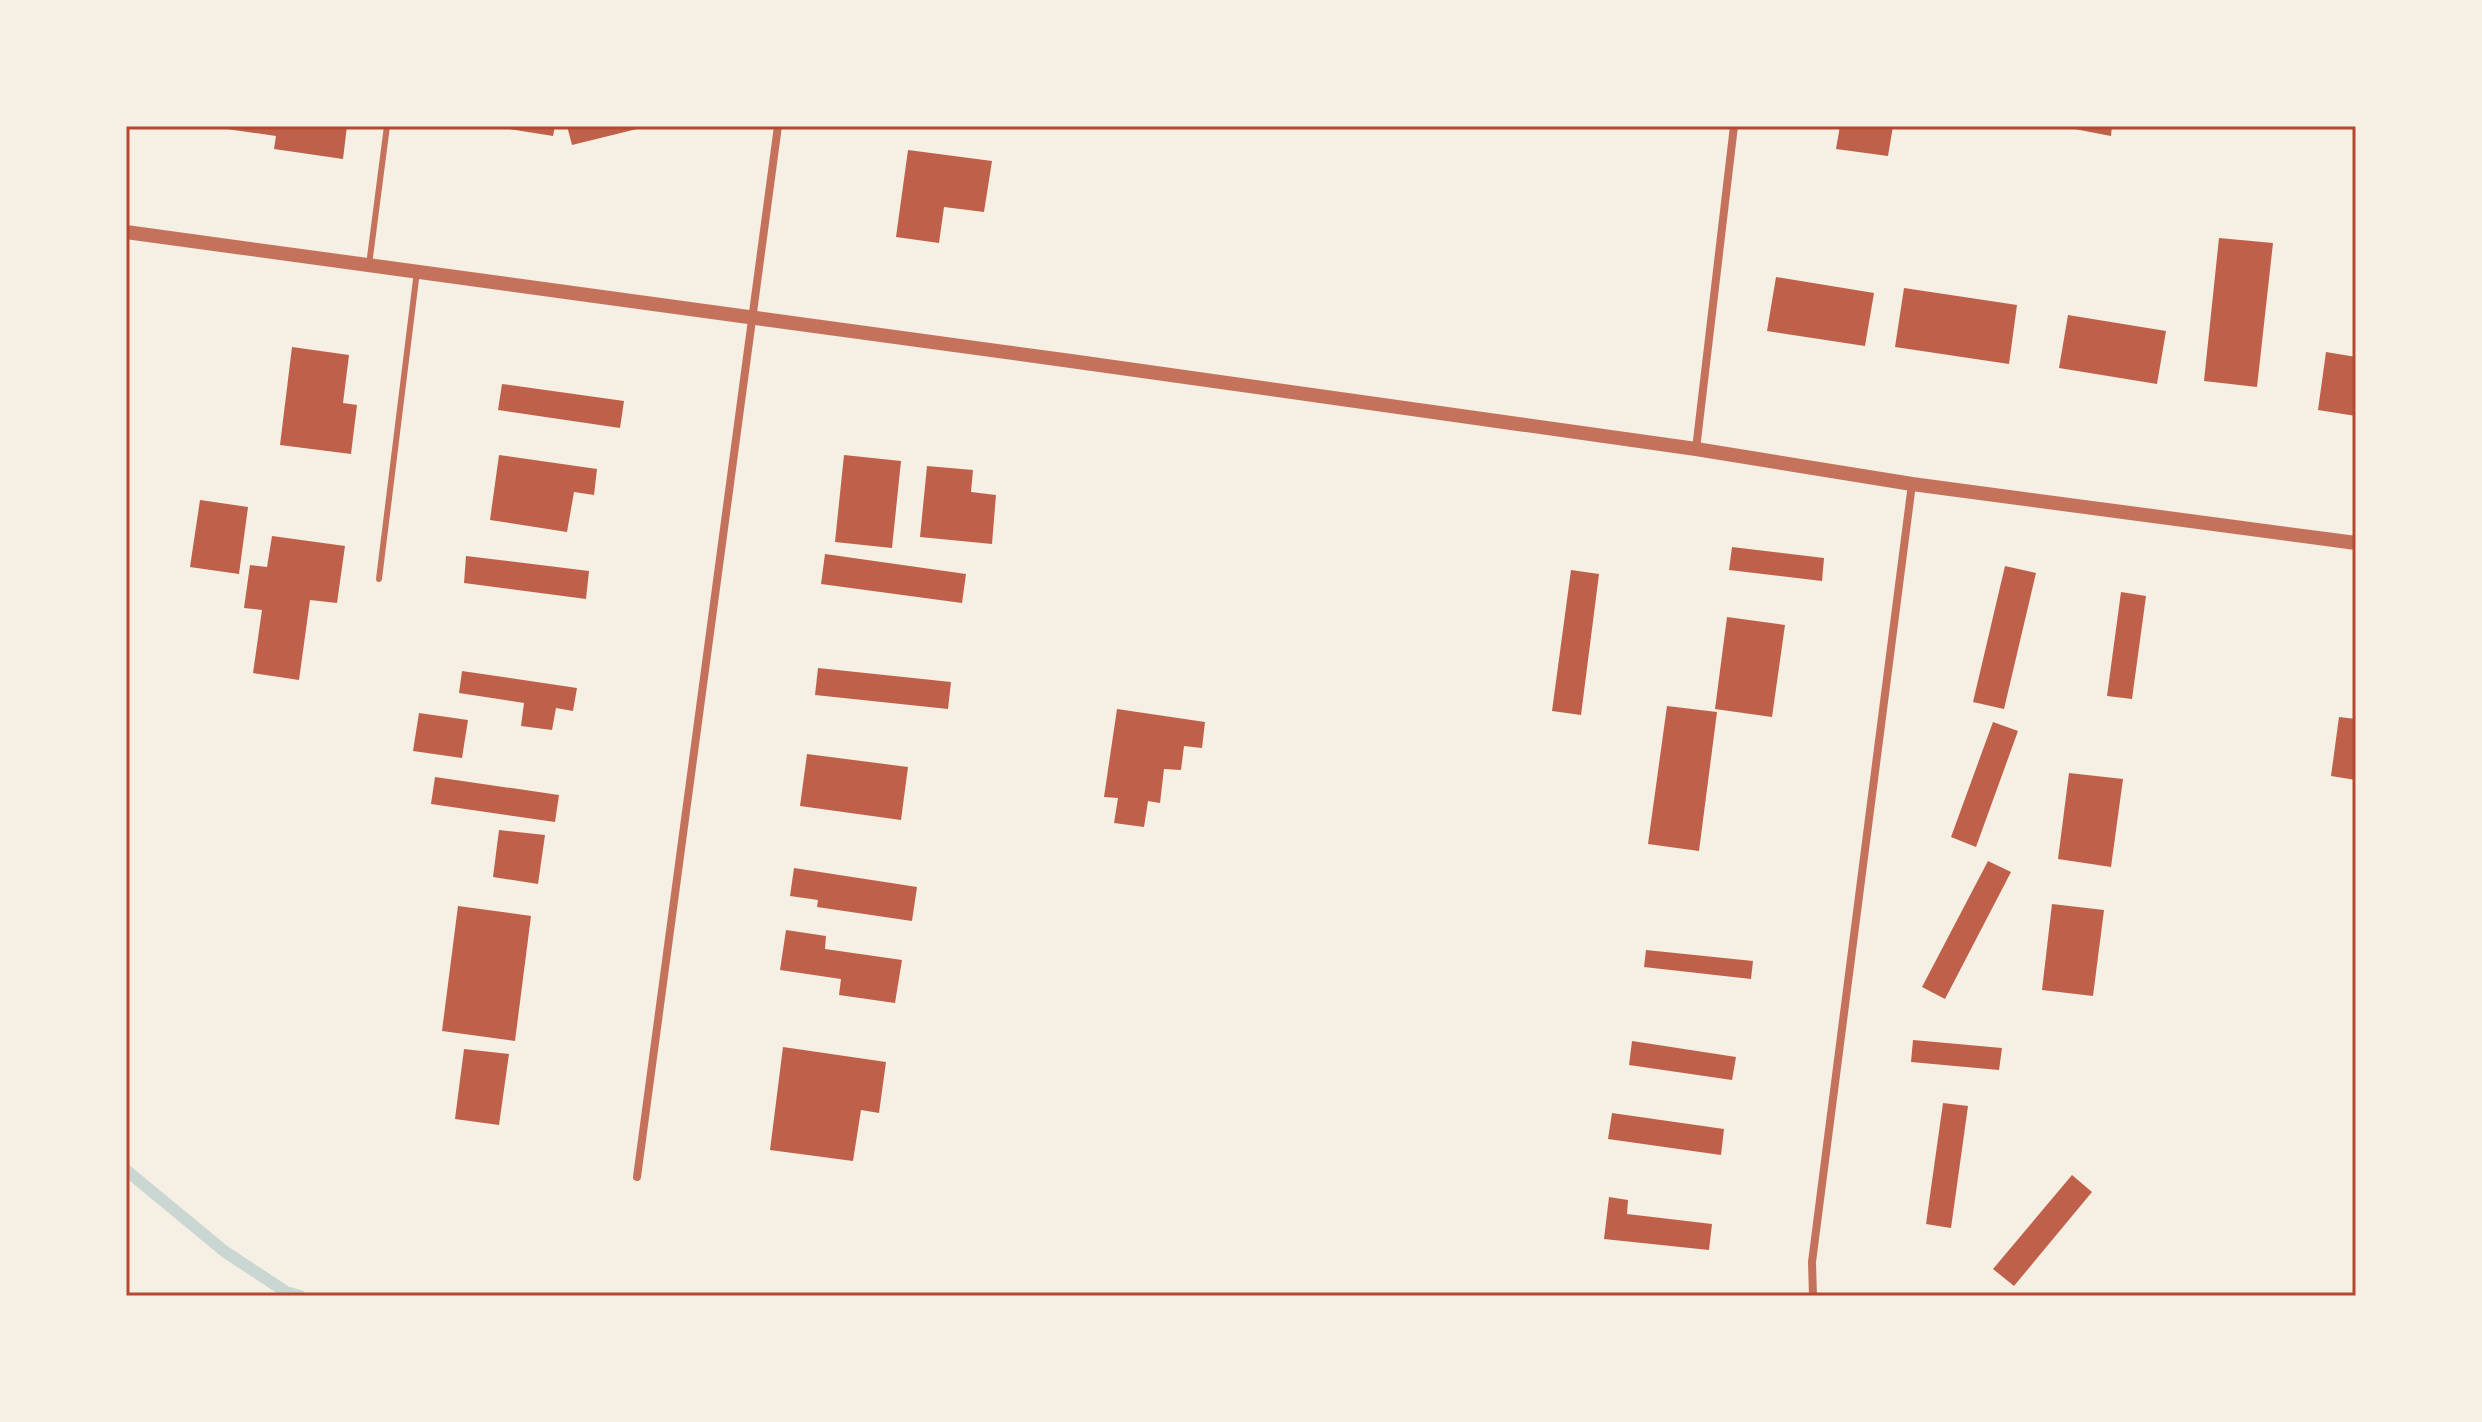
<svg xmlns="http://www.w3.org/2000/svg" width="2482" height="1422" font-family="Quicksand,sans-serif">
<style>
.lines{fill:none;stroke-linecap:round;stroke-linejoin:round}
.stream{stroke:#c9d6d2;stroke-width:12}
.building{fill:#bf614a}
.service{stroke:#c5725c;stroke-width:6}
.minor{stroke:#c5725c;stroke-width:8}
.tertiary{stroke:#c5725c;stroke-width:14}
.neatline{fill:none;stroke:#b5482f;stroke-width:3}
</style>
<rect width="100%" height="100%" fill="#f6efe4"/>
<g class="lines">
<!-- stream -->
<path class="stream" d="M126 1170 224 1251 286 1292 300 1296"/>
</g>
<!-- building -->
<g class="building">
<path d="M220 126H347L343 159 274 149 276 136 220 128Z"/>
<path d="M509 126H555L553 136 509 129Z"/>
<path d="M567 126H645V127L572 145Z"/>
<path d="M1840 126H1893L1888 156 1836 149Z"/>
<path d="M2059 126H2112L2111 136Z"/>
<path d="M908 150 992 161 984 212 944 207 939 243 896 237Z"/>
<path d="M2219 238 2273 243 2257 387 2204 381Z"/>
<path d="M1776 277 1874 293 1865 346 1767 331Z"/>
<path d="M1904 288 2017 305 2009 364 1895 347Z"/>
<path d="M2068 315 2166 331 2157 384 2059 368Z"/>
<path d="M292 347 349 355 343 403 357 405 351 454 280 445Z"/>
<path d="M2326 352 2356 357V416L2318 410Z"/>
<path d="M502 384 624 401 620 428 498 410Z"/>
<path d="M499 455 597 469 594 495 574 492 567 532 490 520Z"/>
<path d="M844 455 901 461 892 548 835 542Z"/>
<path d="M927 466 973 470 971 492 996 495 992 544 920 537Z"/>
<path d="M200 500 248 507 239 574 190 567Z"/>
<path d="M272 536 345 546 337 603 310 600 299 680 253 673 262 610 244 608 250 565 267 567Z"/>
<path d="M1732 547 1824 558 1822 581 1729 570Z"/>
<path d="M825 554 966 574 962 603 821 584Z"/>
<path d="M466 556 589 571 586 599 464 583Z"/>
<path d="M2005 566 2036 573 2004 709 1973 702Z"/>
<path d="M1571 570 1599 574 1581 715 1552 711Z"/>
<path d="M2121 592 2146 596 2132 699 2107 696Z"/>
<path d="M1727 617 1785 625 1772 717 1715 709Z"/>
<path d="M818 668 951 682 948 709 815 695Z"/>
<path d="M462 671 577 688 573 711 556 708 552 730 521 726 524 703 459 693Z"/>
<path d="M1667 706 1717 712 1699 851 1648 844Z"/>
<path d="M1117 709 1205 722 1202 748 1184 746 1181 770 1164 769 1160 803 1148 801 1144 827 1114 823 1118 798 1104 797Z"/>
<path d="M419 713 468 720 462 758 413 751Z"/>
<path d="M2339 717 2356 719V780L2331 776Z"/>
<path d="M1993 722 2018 731 1976 847 1951 837Z"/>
<path d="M807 754 908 767 901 820 800 806Z"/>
<path d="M2069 773 2123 779 2111 867 2058 859Z"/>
<path d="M435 777 559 795 555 822 431 804Z"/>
<path d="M499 830 545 835 538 884 493 877Z"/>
<path d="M1988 861 2011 872 1945 999 1922 987Z"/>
<path d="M794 868 917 887 912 921 817 907 818 900 790 896Z"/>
<path d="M2052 904 2104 910 2093 996 2042 990Z"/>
<path d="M458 906 531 916 515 1041 442 1031Z"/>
<path d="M786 930 826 936 825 949 902 960 895 1003 839 995 841 979 780 970Z"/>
<path d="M1646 950 1753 961 1751 979 1644 967Z"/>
<path d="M1913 1040 2002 1048 1999 1070 1911 1062Z"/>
<path d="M1632 1041 1736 1057 1732 1080 1629 1065Z"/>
<path d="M783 1047 886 1062 879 1113 861 1110 853 1161 770 1150Z"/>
<path d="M464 1049 509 1054 499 1125 455 1119Z"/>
<path d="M1943 1103 1968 1106 1951 1228 1926 1224Z"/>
<path d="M1612 1113 1724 1129 1721 1155 1608 1139Z"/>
<path d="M2072 1175 2092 1192 2014 1286 1993 1269Z"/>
<path d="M1609 1197 1628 1200 1627 1214 1712 1224 1709 1250 1604 1239Z"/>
</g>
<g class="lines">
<!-- service -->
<g class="service">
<path d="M369 265 387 126"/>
<path d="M379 579 417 271"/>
</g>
<!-- minor -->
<g class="minor">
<path d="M1696 449 1734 126"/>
<path d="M637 1177 778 126"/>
<path d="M1813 1296 1812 1262 1912 484"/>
</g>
<!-- tertiary -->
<path class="tertiary" d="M126 232 1071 361 1696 449 1912 484 2356 543"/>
</g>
<!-- border -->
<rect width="2482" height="1422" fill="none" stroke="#f6efe4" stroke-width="256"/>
<rect x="128" y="128" width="2226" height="1166" class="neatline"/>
</svg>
